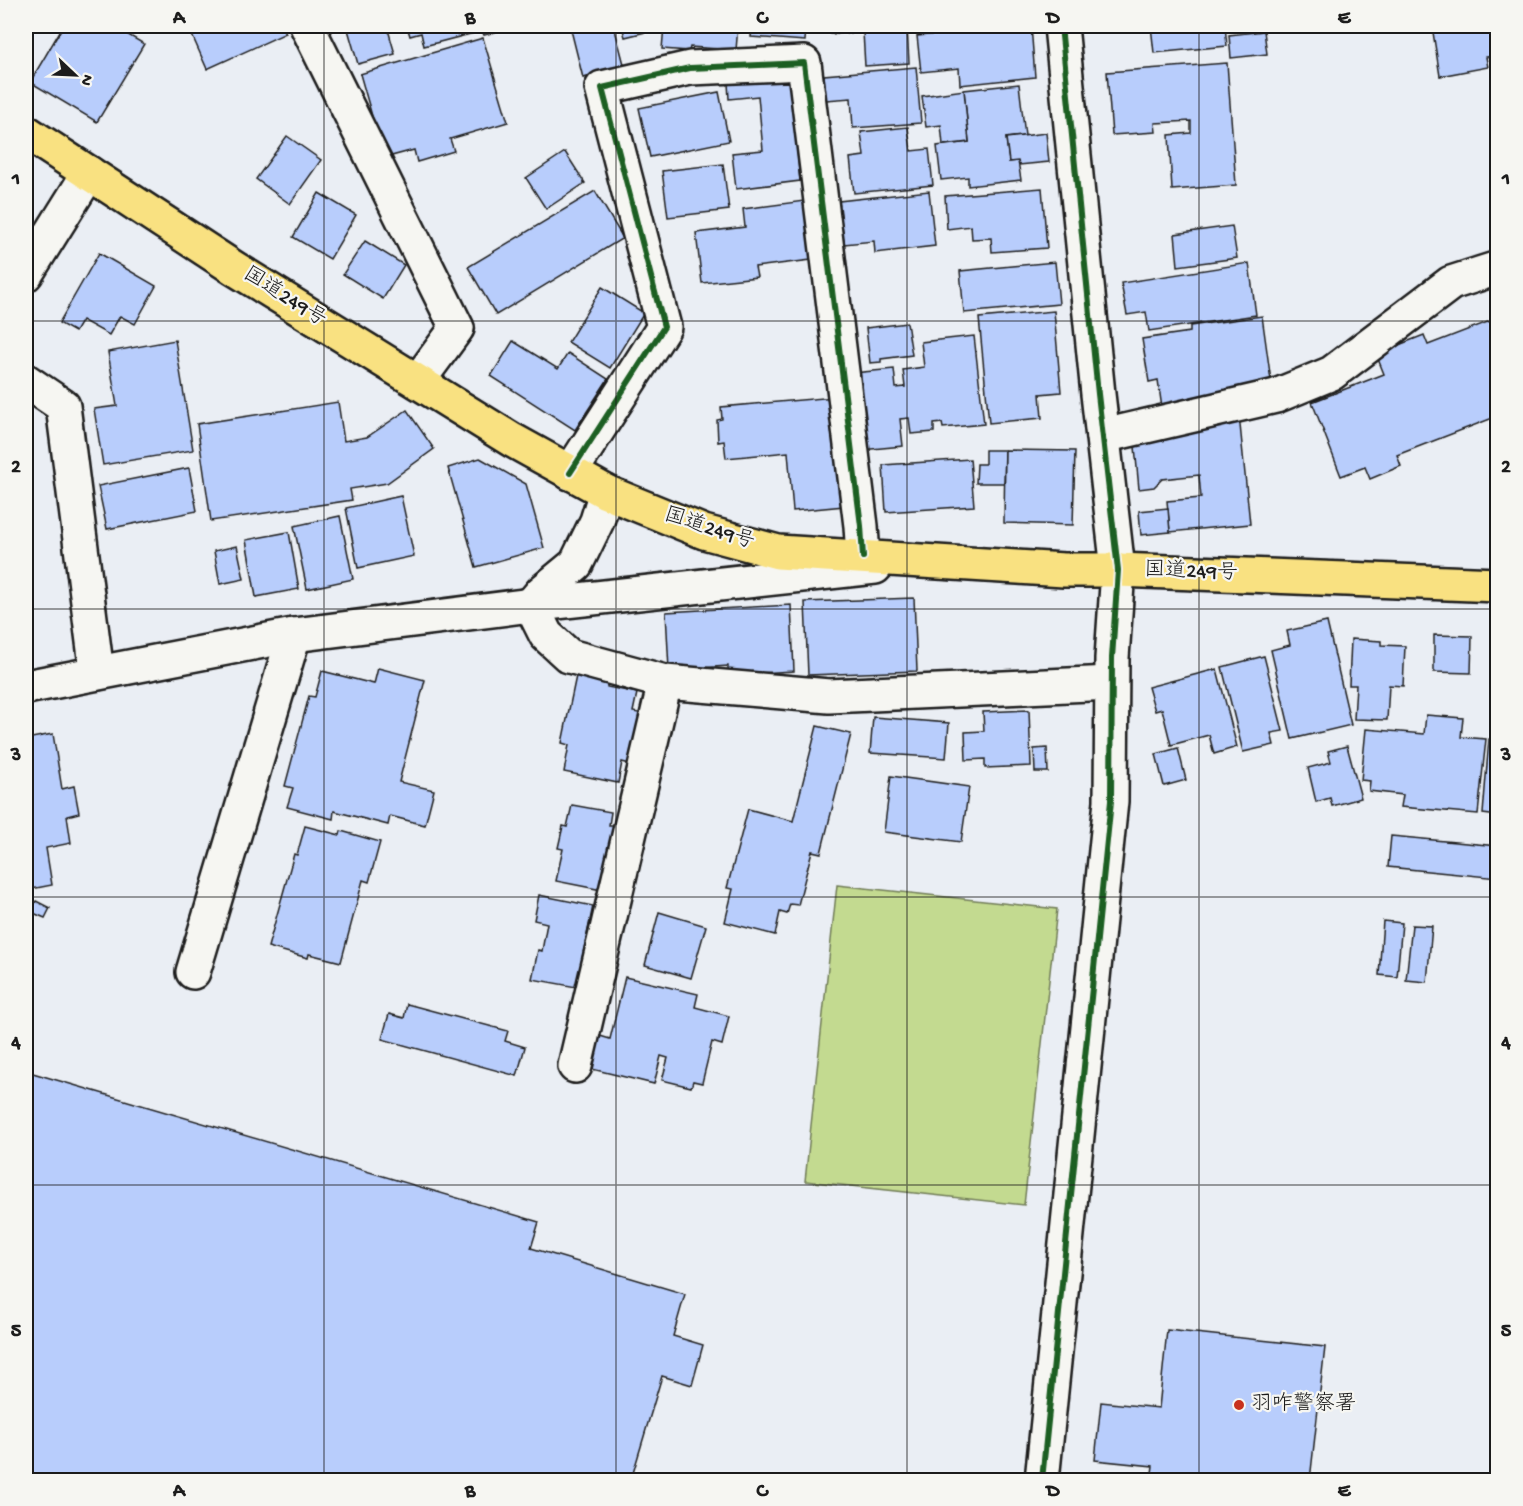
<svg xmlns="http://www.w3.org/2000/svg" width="1523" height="1506" font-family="'Gochi Hand','Klee One',sans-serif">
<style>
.green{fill:#c3da90;stroke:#707b56;stroke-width:1.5}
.building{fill:#b8cdfc;stroke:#1c1c1c;stroke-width:1.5}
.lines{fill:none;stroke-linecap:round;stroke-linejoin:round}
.minor-casing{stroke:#1c1c1c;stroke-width:38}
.highway-casing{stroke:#1c1c1c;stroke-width:38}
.minor{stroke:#f6f6f2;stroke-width:33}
.highway{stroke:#f9e181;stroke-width:33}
.cycleway-casing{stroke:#f6f6f2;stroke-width:10}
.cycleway{stroke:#1b5e20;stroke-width:6}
.grid{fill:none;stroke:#1c1c1c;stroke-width:1.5;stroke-opacity:0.55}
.poi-dot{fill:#c8321e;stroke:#f6f6f2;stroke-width:2}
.labels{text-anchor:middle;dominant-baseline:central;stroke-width:4.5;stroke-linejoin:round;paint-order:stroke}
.street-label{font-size:21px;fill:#1c1c1c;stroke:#f6f6f2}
.poi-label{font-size:21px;fill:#1c1c1c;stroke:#f6f6f2;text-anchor:start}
.neatline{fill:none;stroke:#1c1c1c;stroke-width:2}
.grid-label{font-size:20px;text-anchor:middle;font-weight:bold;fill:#1c1c1c}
</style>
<rect width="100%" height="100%" fill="#eaeef4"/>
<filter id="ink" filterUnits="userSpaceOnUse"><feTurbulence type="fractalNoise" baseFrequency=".0167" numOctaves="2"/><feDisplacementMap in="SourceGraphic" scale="12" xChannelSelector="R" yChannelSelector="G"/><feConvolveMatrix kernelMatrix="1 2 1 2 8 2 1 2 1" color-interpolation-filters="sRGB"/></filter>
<g filter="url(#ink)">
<!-- green -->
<path class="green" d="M837 885 1057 909 1024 1205 805 1181Z"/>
<!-- building -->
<g class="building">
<path d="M63 26H113L144 44 97 122 30 82Z"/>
<path d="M188 26H282L286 33 207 69Z"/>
<path d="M347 26H387L395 54 358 64Z"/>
<path d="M407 26H510V28L484 35 482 31 424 46 421 33 410 36Z"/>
<path d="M570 26H614L625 68 583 78Z"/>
<path d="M622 26H657L658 29 625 37Z"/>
<path d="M664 26H738L736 50 690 47 689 51 662 49Z"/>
<path d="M752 26H806L805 41 751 37Z"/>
<path d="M829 26H907L909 63 865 66 863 32 830 34Z"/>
<path d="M927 26H980L927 30Z"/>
<path d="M1031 26 1035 77 960 85 959 68 921 72 917 36Z"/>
<path d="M1151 26H1225L1227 46 1154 53Z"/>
<path d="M1432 26H1494L1498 55 1486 57 1488 67 1440 76Z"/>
<path d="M1264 31 1267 54 1231 58 1229 35Z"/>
<path d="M483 38 508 122 450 139 454 151 417 162 414 150 384 158 360 74Z"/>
<path d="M1227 63 1236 185 1172 190 1169 135 1191 133V121L1155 123 1156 132 1112 135 1107 72Z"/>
<path d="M916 67 921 123 853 128 851 98 826 100 824 75Z"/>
<path d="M790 77 800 181 736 189 732 153 763 150 758 96 729 99 728 83Z"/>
<path d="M1019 84 1025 136 1006 138 1009 162 1018 161 1021 180 968 186V177L941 180 937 146 969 142 964 90Z"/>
<path d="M964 90 969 142 943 145 941 125 926 127 922 96Z"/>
<path d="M719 92 729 141 650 157 639 108Z"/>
<path d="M908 127 911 151 929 149 933 185 854 193 850 158 864 156 861 132Z"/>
<path d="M1046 133 1049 162 1019 165 1018 161 1009 162 1006 138Z"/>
<path d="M287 136 321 160 290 204 256 179Z"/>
<path d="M565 152 585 183 546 209 526 178Z"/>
<path d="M723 164 729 210 668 217 662 171Z"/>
<path d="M1042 188 1047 248 992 252 991 238 972 239 971 226 947 229 945 196Z"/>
<path d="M595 191 623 238 496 315 468 267Z"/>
<path d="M929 191 935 246 875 253 874 241 844 244 839 201Z"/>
<path d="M319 193 356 215 330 259 293 237Z"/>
<path d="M804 201 811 260 755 267 757 277 702 283 696 233 745 227 743 209Z"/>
<path d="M1232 226 1237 258 1178 266 1175 234Z"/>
<path d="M365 241 404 265 383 299 343 274Z"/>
<path d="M99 253 156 286 135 324 120 316 109 335 82 320 75 332 59 323Z"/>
<path d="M1055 262 1059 304 964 313 960 271Z"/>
<path d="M1249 263 1256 315 1149 331 1146 312 1127 315 1121 283Z"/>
<path d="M602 287 644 313 610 368 568 342Z"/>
<path d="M1054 311 1061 392 1040 394 1042 418 989 423 979 318Z"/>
<path d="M1262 316 1272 388 1163 415 1158 380 1149 382 1142 339 1190 332V326Z"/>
<path d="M1498 318V416L1397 455 1401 466 1370 479 1365 467 1341 476 1312 402 1384 374 1376 354 1424 335 1428 345Z"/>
<path d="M907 323 912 355 881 359V362L870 363 866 328Z"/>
<path d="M974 336 984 424 943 428 942 423 934 424V432L911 434 909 418 900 419 903 446 861 450 853 373 894 369 896 388 905 387 903 370 924 367 921 342Z"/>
<path d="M175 340 193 450 103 465 94 409 117 406 108 352Z"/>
<path d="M513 341 558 369 568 353 608 379 575 430 491 376Z"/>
<path d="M835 397 844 506 793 511 788 452 726 458 724 441 718 442 717 420 722 419 721 407Z"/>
<path d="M338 402 344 441 367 437 407 410 434 449 387 483 350 489 352 500 211 521 197 424Z"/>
<path d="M1239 415 1250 524 1170 532 1167 501 1201 498 1199 475 1162 479 1154 487 1139 489 1134 436Z"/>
<path d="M985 450H1005L1004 483H976L977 464H985Z"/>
<path d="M1005 450 1075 451 1073 525 1004 523Z"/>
<path d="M480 458 526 484 544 548 476 567 448 468Z"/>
<path d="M970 459 974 506 886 512 883 465Z"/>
<path d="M189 468 197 511 107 529 98 486Z"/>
<path d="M401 496 414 556 358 568 346 508Z"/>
<path d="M1168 508 1170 532 1141 535 1139 511Z"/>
<path d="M340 516 353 579 307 589 294 526Z"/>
<path d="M289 532 299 589 256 597 246 540Z"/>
<path d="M237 546 244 579 220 584 214 551Z"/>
<path d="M914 598 917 671 808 675 805 602Z"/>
<path d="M791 605 794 671 728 675V666L669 670 666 612Z"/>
<path d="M1327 622 1351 725 1292 739 1271 650 1290 645 1287 631Z"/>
<path d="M1434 635 1472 636 1471 673 1434 672Z"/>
<path d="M1351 639 1381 641V645L1405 646 1403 686 1389 685 1387 720 1354 719 1356 685H1349Z"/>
<path d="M1264 656 1283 731 1271 733 1274 745 1243 752 1222 667Z"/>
<path d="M378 668 425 680 399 782 434 790 425 825 390 816 388 825 334 811 333 819 287 807 293 788 285 786 309 696 315 697 322 671 374 684Z"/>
<path d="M1217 669 1237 747 1214 754 1209 735 1171 745 1162 709 1155 711 1148 687Z"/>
<path d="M576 676 607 682V687L637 693 633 712 644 714 634 765 622 762 618 783 564 772 569 745 562 743Z"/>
<path d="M1029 710 1031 766 985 768V759L966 760 965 732 984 731 983 712Z"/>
<path d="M1426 715 1463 718 1461 737 1486 739 1478 814 1401 807 1403 795 1369 791 1370 781 1361 780 1366 729 1424 734Z"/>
<path d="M873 717 949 723 946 758 870 753Z"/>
<path d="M817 726 851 734 821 853 812 851 798 905 790 904 787 914 780 912 775 935 725 922 733 889 727 888 748 809 793 821Z"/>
<path d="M53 734 62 789 74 786 79 813 67 816 71 843 46 848 52 885 26 890V739Z"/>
<path d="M1489 739 1498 740V816L1483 814Z"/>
<path d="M1347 746 1361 798 1332 806 1330 798 1316 802 1308 768 1331 762 1328 751Z"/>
<path d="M1047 748 1048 772H1035L1034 749Z"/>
<path d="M1178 748 1186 780 1164 786 1156 754Z"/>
<path d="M891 776 969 787 961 842 884 832Z"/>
<path d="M572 805 611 812 609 825H616L602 890 556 881 563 849 558 848 563 826 567 827Z"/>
<path d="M305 826 340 835 341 831 380 842 369 882 363 880 341 962 309 954 308 958 268 947 294 854 297 855Z"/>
<path d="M1391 836 1498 846V878L1388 867Z"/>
<path d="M539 895 593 906 576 987 532 979 538 950 542 951 547 923 534 920Z"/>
<path d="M36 901 50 908 45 918 31 912Z"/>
<path d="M659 912 706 926 691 978 645 965Z"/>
<path d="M1383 921 1402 923 1397 977 1379 975Z"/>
<path d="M1412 925 1432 926 1427 982 1406 980Z"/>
<path d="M625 977 698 994 695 1007 729 1016 722 1045 712 1042 702 1083 693 1081 691 1087 662 1080 668 1058 661 1056 654 1084 592 1069 600 1036 610 1039Z"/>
<path d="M407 1004 508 1031 505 1041 525 1047 517 1076 382 1039 389 1014 404 1018Z"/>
<path d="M26 1071 539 1222 531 1248 685 1294 673 1336 703 1345 692 1385 662 1376 631 1480H26Z"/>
<path d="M1167 1330 1325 1347 1310 1480H1151L1153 1466 1095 1460 1101 1402 1159 1408Z"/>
</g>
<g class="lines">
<defs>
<g id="minor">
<path d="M307 26 457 328 418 381"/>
<path d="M26 274 89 173"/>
<path d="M26 381 63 406 97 673"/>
<path d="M1103 436 1276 396 1332 373 1451 283 1498 268"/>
<path d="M570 473 664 327 602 88 690 68 804 63 861 526 863 557"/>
<path d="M606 492 597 521 576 564 542 592 531 605 546 635 569 656 665 682 829 696 1111 683"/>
<path d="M26 687 294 635 531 605 875 567"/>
<path d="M193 972 294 635"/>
<path d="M575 1066 665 682"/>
<path d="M1042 1480 1111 801 1112 658 1118 570 1098 394 1061 26"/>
</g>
<path id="highway" d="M26 132 234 268 512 440 606 492 704 532 778 552 1064 570H1118L1498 585"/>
</defs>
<!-- minor casing -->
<use href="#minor" class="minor-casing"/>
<!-- highway casing -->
<use href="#highway" class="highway-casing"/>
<!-- minor -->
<use href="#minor" class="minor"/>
<!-- highway -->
<use href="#highway" class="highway"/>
<defs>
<g id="cycleway">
<path d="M570 473 664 327 602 88 690 68 804 63 861 526 863 557"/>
<path d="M1042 1480 1111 801 1112 658 1118 570 1098 394 1061 26"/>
</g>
</defs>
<!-- cycleway casing -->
<use href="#cycleway" class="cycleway-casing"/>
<!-- cycleway -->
<use href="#cycleway" class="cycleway"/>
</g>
</g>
<!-- grid -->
<path class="grid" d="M324 26V1480M616 26V1480M907 26V1480M1199 26V1480M26 321H1498M26 609H1498M26 897H1498M26 1185H1498"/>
<!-- markers -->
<circle class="poi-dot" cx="1239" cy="1405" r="6"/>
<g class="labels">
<!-- street labels -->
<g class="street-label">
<text transform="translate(284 298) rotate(32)">国道249号</text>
<text transform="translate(709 530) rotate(18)">国道249号</text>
<text transform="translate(1191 573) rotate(2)">国道249号</text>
</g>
<!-- poi labels -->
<g class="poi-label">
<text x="1251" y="1405">羽咋警察署</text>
</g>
</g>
<!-- margin -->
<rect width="1523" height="1506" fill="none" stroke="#f6f6f2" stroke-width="66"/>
<!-- north arrow -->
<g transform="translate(75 75) rotate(113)" stroke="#f6f6f2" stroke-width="4.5" paint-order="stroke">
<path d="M0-4.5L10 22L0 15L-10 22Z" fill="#1c1c1c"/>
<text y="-9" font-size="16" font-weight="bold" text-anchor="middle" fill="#1c1c1c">N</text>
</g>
<rect x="33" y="33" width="1457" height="1440" class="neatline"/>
<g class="grid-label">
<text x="179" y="23">A</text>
<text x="470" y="23">B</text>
<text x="762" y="23">C</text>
<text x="1053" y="23">D</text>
<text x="1344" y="23">E</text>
<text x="16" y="184">1</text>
<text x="1506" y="184">1</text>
<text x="16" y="472">2</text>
<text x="1506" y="472">2</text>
<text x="16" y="760">3</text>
<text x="1506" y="760">3</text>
<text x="16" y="1048">4</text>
<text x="1506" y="1048">4</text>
<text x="16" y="1336">5</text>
<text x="1506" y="1336">5</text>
<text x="179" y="1496">A</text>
<text x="470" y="1496">B</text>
<text x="762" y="1496">C</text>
<text x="1053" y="1496">D</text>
<text x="1344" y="1496">E</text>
</g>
</svg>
